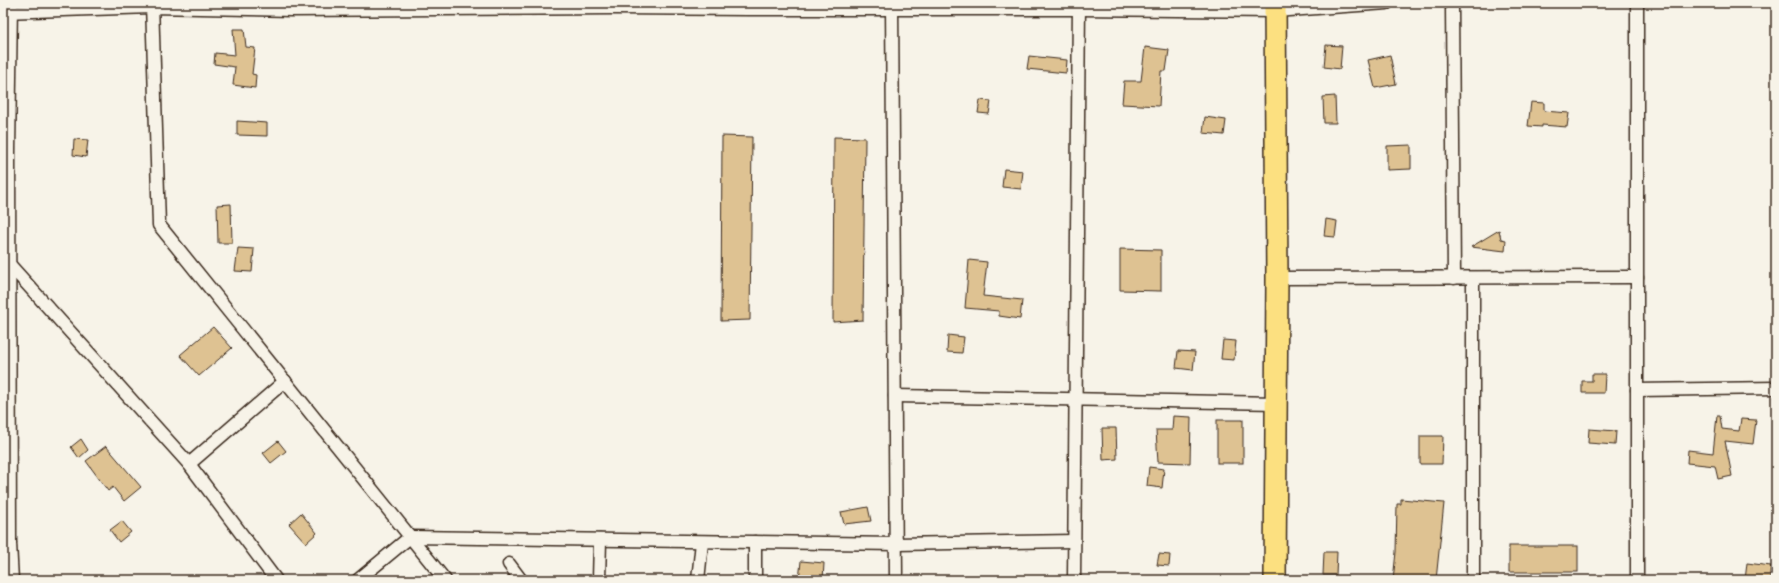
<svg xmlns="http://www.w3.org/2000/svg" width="1779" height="583" font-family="'Indie Flower',sans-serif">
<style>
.building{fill:#dec292;stroke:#3b2a1e}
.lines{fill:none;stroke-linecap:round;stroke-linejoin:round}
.minor-casing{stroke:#3b2a1e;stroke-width:15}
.trunk-casing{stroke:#3b2a1e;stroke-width:24}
.minor{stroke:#f7f3e8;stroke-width:12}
.trunk{stroke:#fce080;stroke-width:21}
</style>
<rect width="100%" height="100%" fill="#f7f3e8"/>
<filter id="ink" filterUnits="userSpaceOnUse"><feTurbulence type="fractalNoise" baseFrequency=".025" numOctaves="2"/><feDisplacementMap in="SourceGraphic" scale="8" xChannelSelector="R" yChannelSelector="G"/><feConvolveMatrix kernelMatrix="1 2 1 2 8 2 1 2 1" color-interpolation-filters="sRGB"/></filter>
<g filter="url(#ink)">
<!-- building -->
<g class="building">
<path d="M233 29H244L246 47 255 48 252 74 256 75 255 88 233 85 235 67 214 64 215 53 235 55Z"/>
<path d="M1326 45 1342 46 1340 69 1324 67Z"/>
<path d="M1145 47 1169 50 1166 71H1161L1159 106 1122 104 1124 81H1141Z"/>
<path d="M1390 55 1396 84 1375 88 1368 60Z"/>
<path d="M1029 56 1067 60 1066 73 1027 69Z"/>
<path d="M1335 96 1336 123H1324L1323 97Z"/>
<path d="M980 100 991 101 989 114 978 113Z"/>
<path d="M1531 102 1544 103V111L1569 113 1567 127 1542 125V127L1528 126Z"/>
<path d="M1205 117 1226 120 1224 135 1203 133Z"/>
<path d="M237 121 267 123V136L237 135Z"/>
<path d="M722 136 752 137 750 320 721 321Z"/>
<path d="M834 137 865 138 863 320 833 322Z"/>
<path d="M74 139 88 140 86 157 73 155Z"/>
<path d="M1411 145V169L1387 170V146Z"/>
<path d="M1004 169 1023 171 1021 189 1002 187Z"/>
<path d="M231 204 232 243H218L217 205Z"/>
<path d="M1326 219 1337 221 1335 237 1324 236Z"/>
<path d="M1499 230 1501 239 1506 240 1505 251 1471 247Z"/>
<path d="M238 248 254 249 252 272 235 271Z"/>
<path d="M1120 249 1161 250V291L1120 290Z"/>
<path d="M969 260 987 262 983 296 1022 300 1020 319 999 316V311L965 308Z"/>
<path d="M213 327 232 348 199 376 180 355Z"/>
<path d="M948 335 964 337 962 353 947 352Z"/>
<path d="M1223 340 1236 341 1234 360 1221 359Z"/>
<path d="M1178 351 1195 352 1193 370 1176 368Z"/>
<path d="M1592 374H1605L1604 393H1582V381H1592Z"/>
<path d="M1173 416 1191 417 1190 463 1158 462 1156 430H1172Z"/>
<path d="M1717 416H1720L1722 429 1739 431 1741 419 1756 420 1753 444 1725 441 1732 476 1718 479 1715 466 1687 463 1688 450 1713 453Z"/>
<rect x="1217" y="420" width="26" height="43"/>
<path d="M1102 428H1116L1117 459 1103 460Z"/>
<path d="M1589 429 1616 431 1615 445 1588 443Z"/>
<path d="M1420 436H1443L1442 464H1420Z"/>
<path d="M81 439 88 450 79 458 71 447Z"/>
<path d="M278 441 286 451 271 463 263 453Z"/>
<path d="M106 446 141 487 124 501 113 487 108 491 86 461Z"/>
<path d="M1149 467 1164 469 1162 488 1147 486Z"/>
<path d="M1401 499 1444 503 1436 580H1393L1396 552 1397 504H1401Z"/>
<path d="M868 507 871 521 844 524 841 512Z"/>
<path d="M301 513 317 533 306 543 289 524Z"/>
<path d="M122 521 131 532 119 542 110 530Z"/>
<rect x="1509" y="546" width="69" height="26"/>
<path d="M1324 552H1337L1336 575H1323Z"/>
<path d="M1159 554 1170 555 1169 566 1157 565Z"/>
<path d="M801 561 824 563 823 580H799Z"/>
<path d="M1747 563 1771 566 1769 580H1745Z"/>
</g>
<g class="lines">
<defs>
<g id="minor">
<path d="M11 3 9 152 10 543 12 580"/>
<path d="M152 3 159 225 445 580"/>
<path d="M892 3 896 580"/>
<path d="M1452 3 1454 278"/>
<path d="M3 12 152 7 291 10 614 8 749 9H1079L1275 11 1387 3"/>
<path d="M9 264 189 464 276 580"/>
<path d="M1277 278 1637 277"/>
<path d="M1637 390 1776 388"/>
<path d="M895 396 1277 403"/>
<path d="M189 464 285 381"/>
<path d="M755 542V580"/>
<path d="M509 564 521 580"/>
<path d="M358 580 410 537 896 544 1074 541"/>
<path d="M599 580 600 540"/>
<path d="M698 580 702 542"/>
<path d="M1074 580 1079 3"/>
<path d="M1473 580V278"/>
<path d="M1637 580V3"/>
</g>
<path id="trunk" d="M1275 580 1277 278 1275 3"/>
</defs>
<!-- minor casing -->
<use href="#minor" class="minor-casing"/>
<!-- trunk casing -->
<use href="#trunk" class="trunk-casing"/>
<!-- minor -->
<use href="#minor" class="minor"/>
<!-- trunk -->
<use href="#trunk" class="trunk"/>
</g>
</g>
<!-- margin -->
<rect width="1779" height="583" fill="none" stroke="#f7f3e8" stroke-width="16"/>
<rect x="8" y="8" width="1763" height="567" fill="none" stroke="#3b2a1e" stroke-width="1.5" filter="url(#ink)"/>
</svg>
